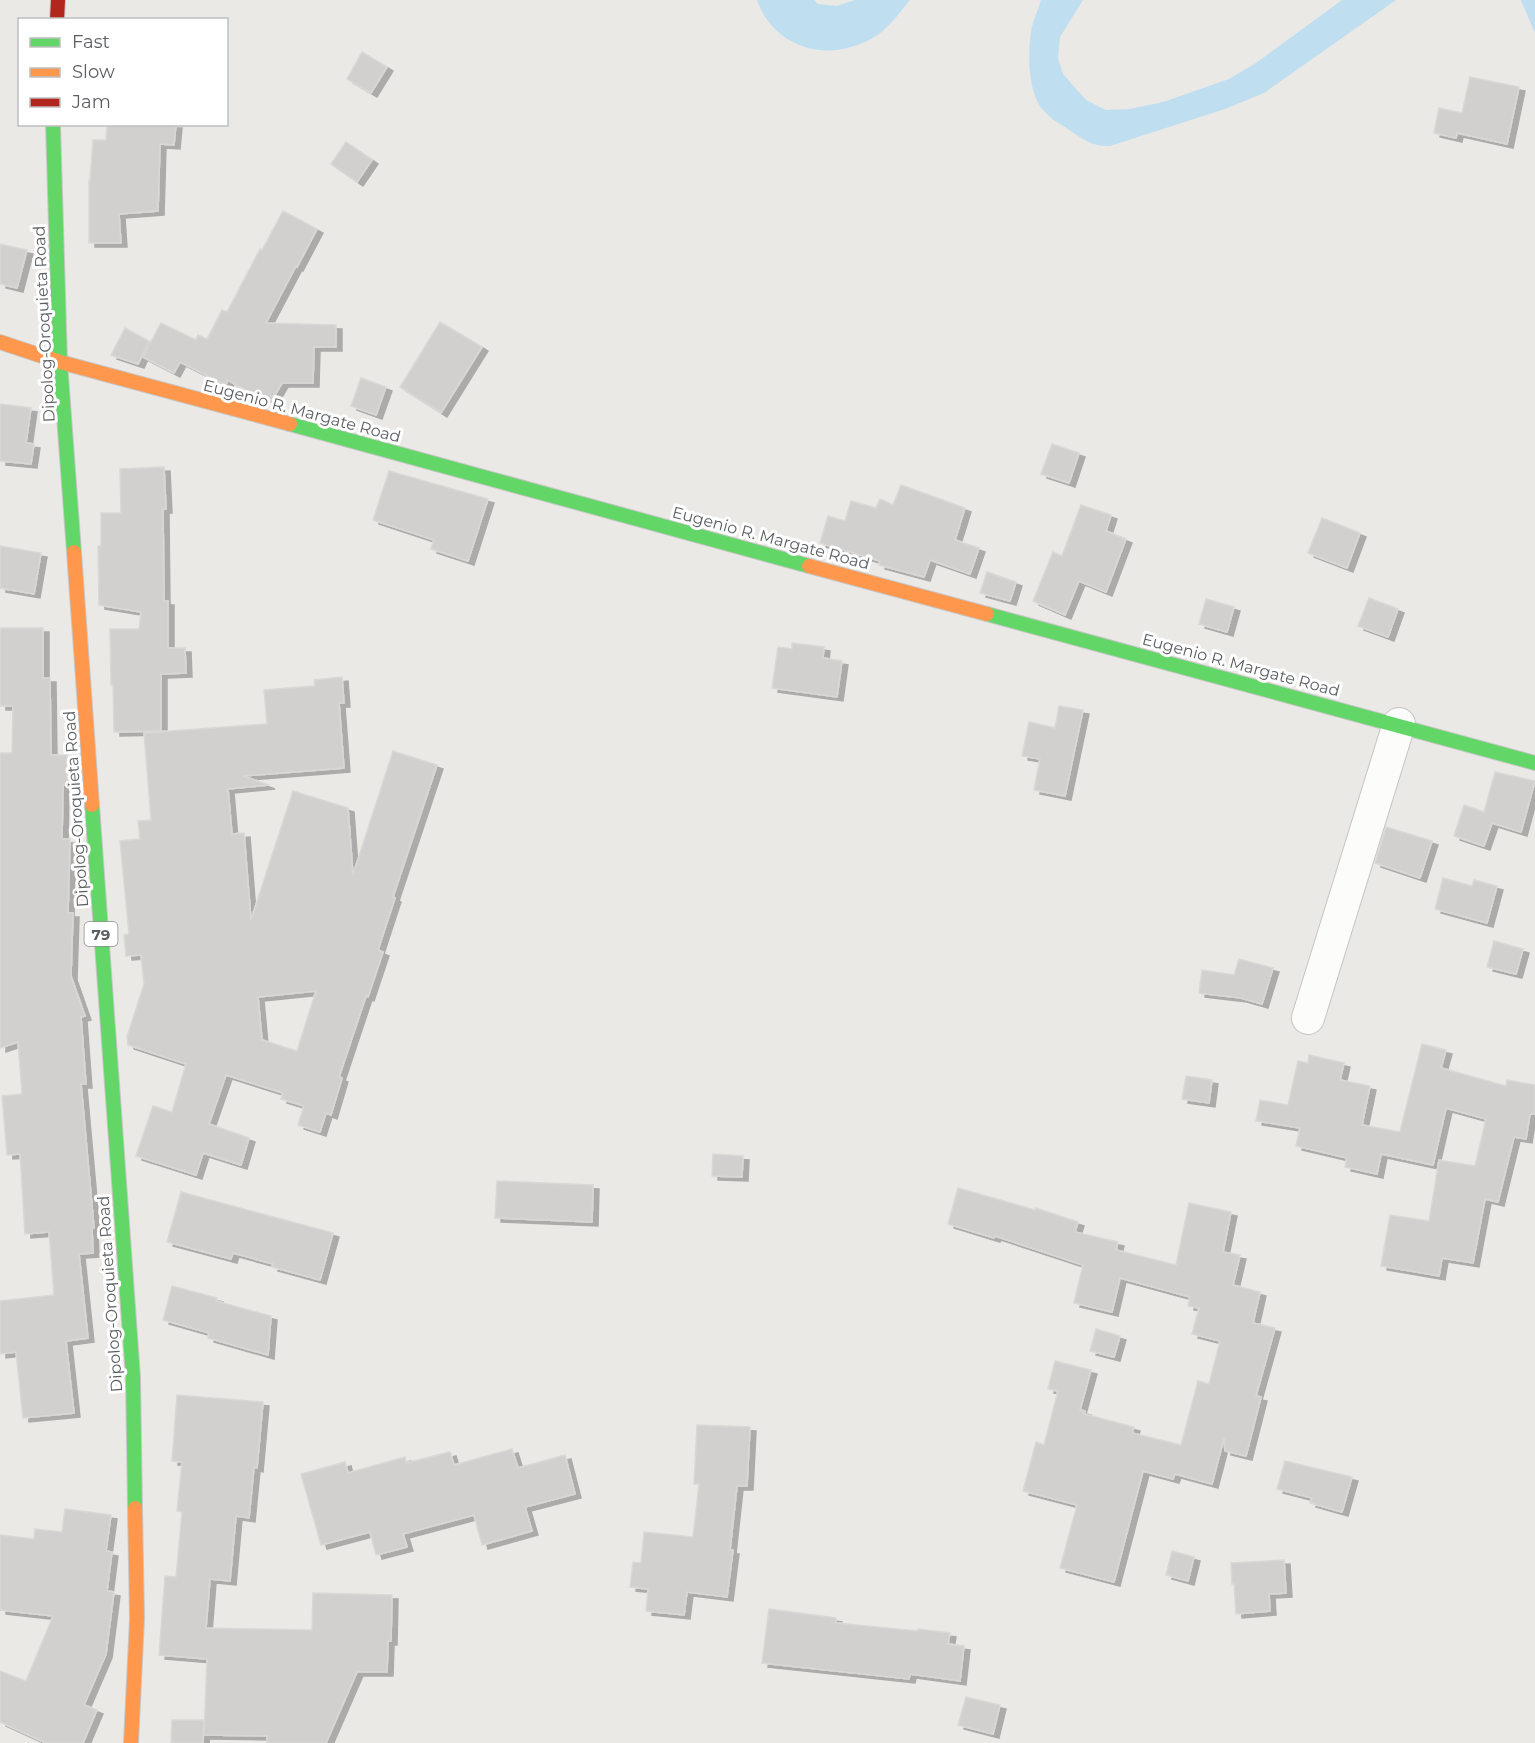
<svg xmlns="http://www.w3.org/2000/svg" width="1535" height="1743" font-family="Montserrat,sans-serif">
<style>
.water{fill:#bfdef0}
.building{fill:#d1d0ce;stroke:#dad8d5;stroke-width:1.5;fill-rule:evenodd;filter:url(#shadow)}
.lines{fill:none;stroke-linecap:round;stroke-linejoin:round}
.street-casing{stroke:#c5c5c5;stroke-width:34}
.fast-casing{stroke:#c7c7c7;stroke-width:16}
.slow-casing{stroke:#c7c7c7;stroke-width:16}
.jam-casing{stroke:#c7c7c7;stroke-width:16}
.street{stroke:#fcfcfb;stroke-width:32}
.fast{stroke:#63d668;stroke-width:14}
.slow{stroke:#ff974d;stroke-width:14}
.jam{stroke:#b3261e;stroke-width:14}
.labels{text-anchor:middle;dominant-baseline:central;stroke-width:6;stroke-linejoin:round;paint-order:stroke}
.shield{fill:#fff;stroke:#8d8f91;stroke-width:1.5}
.shield-label{font-size:15px;font-weight:bold;fill:#5c5f62}
.street-label{font-size:16px;fill:#5c5f62;stroke:#fff}
</style>
<defs>
<filter id="shadow"><feDropShadow dx="6" dy="4" stdDeviation="0" flood-color="#0004"/></filter>
</defs>
<rect width="100%" height="100%" fill="#eae9e6"/>
<!-- water -->
<g class="water">
<path d="M757 0H814L818 4 837 6 855 0H910C900 12 891 25 879 34 835 64 776 53 757 0Z"/>
<path d="M1041 0H1083L1060 37 1058 58 1063 74 1086 100 1106 110 1130 109 1163 102 1229 79 1256 63 1342 0H1396L1264 93 1225 109 1110 146C1092 147 1081 138 1068 129 1060 124 1051 119 1045 112 1027 94 1028 54 1031 31 1033 21 1038 10 1041 0Z"/>
<path d="M1521 0H1535V33L1522 3Z"/>
</g>
<!-- building -->
<g class="building">
<path d="M362 52 387 67 371 93 347 79Z"/>
<path d="M1470 77 1519 87 1507 144 1457 133 1456 138 1434 133 1439 108 1462 113Z"/>
<path d="M107 124H176L174 145 160 144 158 211 119 214 121 243H89V181H90L93 140H106Z"/>
<path d="M346 142 372 160 357 182 331 164Z"/>
<path d="M283 211 317 229 297 267 296 266 266 323 336 325V347H314L313 383H282L272 400 254 395 228 380 226 385 180 362 174 373 143 357 161 323 196 340 198 335 207 339 222 310 227 312 260 249 262 250Z"/>
<path d="M0 244 27 250 17 288 0 284Z"/>
<path d="M440 322 482 347 441 413 400 387Z"/>
<path d="M125 328 149 341 138 364 111 355Z"/>
<path d="M361 378 386 387 376 415 351 406Z"/>
<path d="M0 404 31 408 26 443 34 444 31 464 0 461Z"/>
<path d="M1052 444 1079 453 1069 483 1041 474Z"/>
<path d="M164 467 166 509H163L164 601H168V648H185L186 673 161 674V731L114 732 113 685H111L110 629H139L141 612 99 605 98 546H101V513H121L120 469Z"/>
<path d="M389 471 488 499 468 561 431 549 434 540 373 520Z"/>
<path d="M901 485 965 508 955 540 979 548 970 574 930 560 924 577 879 565 880 561 820 543 828 516 845 521 851 501 876 508 880 499 893 505Z"/>
<path d="M1081 505 1111 515 1106 531 1126 539 1106 592 1079 581 1065 615 1033 601 1053 552 1062 556Z"/>
<path d="M1322 518 1360 533 1347 568 1308 553Z"/>
<path d="M0 546 41 553 34 594 0 588Z"/>
<path d="M987 572 1016 582 1010 601 980 593Z"/>
<path d="M1369 598 1398 609 1388 637 1358 626Z"/>
<path d="M1206 599 1234 607 1227 632 1199 624Z"/>
<path d="M0 628H43V678H50L51 755H67V785H63L62 839H70L68 913H73L71 976 85 1016 81 1017 86 1084H81L94 1228H92L93 1253 79 1254 88 1338 66 1341 74 1413 23 1418 16 1352 0 1354V1301L54 1295 49 1232 25 1234 20 1154 7 1155 2 1096 22 1094 18 1042 0 1048V753H12L13 706H0Z"/>
<path d="M792 643 824 647 823 658 842 661 837 697 772 688 778 647 792 649Z"/>
<path d="M342 677 344 703H339L344 768 243 776 269 785 228 789 232 834 244 833 251 920 293 791 348 808 353 875 393 751 437 765 393 897 395 898 378 950 383 952 368 997 366 996 339 1077 342 1078 331 1115 326 1113 320 1132 298 1125 304 1106 281 1099 283 1093 226 1075 209 1124 249 1138 241 1165 203 1153 196 1175 136 1156 153 1106 172 1112 186 1064 128 1045 127 1037 144 984 141 955 126 956 124 935 129 934 120 841 140 839 138 821 151 820 144 733 267 724 264 690 315 686 314 680ZM316 991 297 1051 262 1040 258 997Z"/>
<path d="M1059 706 1083 710 1065 796 1034 790 1040 759 1022 756 1029 722 1055 728Z"/>
<path d="M1495 772 1535 781 1521 832 1492 823 1484 846 1454 836 1464 805 1484 812Z"/>
<path d="M1386 827 1432 841 1420 878 1375 863Z"/>
<path d="M1443 878 1472 886 1474 880 1497 886 1487 923 1435 909Z"/>
<path d="M1494 941 1523 949 1516 974 1487 967Z"/>
<path d="M1239 959 1273 968 1262 1004 1241 998 1199 993 1202 970 1234 975Z"/>
<path d="M1422 1044 1446 1050 1441 1068 1506 1086 1507 1080 1535 1085V1114H1530L1526 1139 1514 1137 1498 1202 1485 1199 1473 1263 1442 1258 1439 1276 1381 1266 1390 1215 1429 1221 1439 1160 1475 1166 1486 1119 1446 1108 1433 1165 1381 1154 1377 1174 1345 1167 1347 1158 1296 1146 1300 1128 1256 1121 1260 1100 1288 1105 1298 1061 1308 1063 1309 1055 1344 1063 1340 1080 1370 1086 1362 1125 1400 1132Z"/>
<path d="M1186 1076 1212 1080 1209 1103 1182 1099Z"/>
<path d="M713 1154 743 1156 742 1177 712 1176Z"/>
<path d="M497 1181 593 1185 592 1222 495 1218Z"/>
<path d="M958 1188 1035 1210 1036 1208 1078 1222 1075 1232 1118 1242 1116 1250 1176 1265 1189 1203 1231 1212 1223 1252 1240 1255 1233 1285 1260 1292 1253 1323 1275 1328 1256 1396 1261 1397 1246 1456 1225 1451 1224 1438 1212 1484 1175 1474 1173 1479 1143 1471 1114 1582 1060 1568 1077 1505 1023 1491 1036 1442 1044 1445 1058 1391 1048 1389 1055 1361 1091 1370 1080 1410 1085 1411 1084 1414 1134 1427 1132 1433 1181 1445 1198 1381 1209 1384 1220 1341 1192 1334 1199 1308 1188 1306 1190 1297 1120 1278 1112 1312 1074 1303 1083 1265 995 1236 994 1238 948 1224Z"/>
<path d="M181 1192 333 1233 320 1280 272 1267 273 1264 233 1253 231 1259 167 1242Z"/>
<path d="M172 1286 217 1298 216 1301 271 1316 268 1355 208 1338 209 1333 163 1320Z"/>
<path d="M1096 1329 1120 1336 1114 1357 1090 1351Z"/>
<path d="M177 1395 263 1402 257 1468 254 1467 249 1518 236 1516 230 1581 210 1579 206 1628 312 1630 313 1593 392 1595 391 1641H388L387 1672H357L326 1743H267V1736L204 1735 207 1659 159 1655 165 1576 176 1577 182 1512 177 1511 182 1462 172 1461Z"/>
<path d="M697 1425 750 1427 747 1486H737L730 1550H733L727 1597 687 1592 684 1615 646 1611 648 1589 630 1587 633 1562 641 1563 644 1532 693 1537 699 1484H694Z"/>
<path d="M512 1449 518 1468 565 1455 575 1494 525 1507 532 1531 482 1545 474 1515 403 1534 407 1547 376 1555 370 1532 321 1545 301 1474 345 1462 348 1473 405 1457 406 1463 450 1452 454 1465Z"/>
<path d="M1285 1461 1352 1477 1342 1512 1310 1503 1312 1498 1277 1489Z"/>
<path d="M65 1509 111 1515 106 1551 112 1552 107 1591 114 1592 106 1654 84 1705 97 1710 83 1743H46L0 1722V1671L26 1681 53 1616 0 1610V1535L34 1539 35 1529 62 1532Z"/>
<path d="M1172 1551 1194 1557 1188 1581 1166 1575Z"/>
<path d="M1284 1560 1286 1593 1269 1594 1270 1611 1236 1614 1234 1583 1232 1584 1231 1563Z"/>
<path d="M769 1609 836 1618V1623L918 1631V1629L950 1633 948 1644 964 1646 960 1681 910 1674 909 1679 762 1663Z"/>
<path d="M966 1697 1000 1705 993 1734 958 1725Z"/>
<path d="M172 1720H204L203 1743H171Z"/>
</g>
<g class="lines">
<defs>
<path id="street" d="M1308 1018 1399 724"/>
<g id="fast">
<path d="M53 124 60 362 74 552"/>
<path d="M290 424 809 566"/>
<path d="M987 614 1535 763"/>
<path d="M92 805 133 1377 135 1508"/>
</g>
<g id="slow">
<path d="M0 342 60 362 290 424"/>
<path d="M74 552 92 805"/>
<path d="M809 566 987 614"/>
<path d="M131 1743 137 1619 135 1508"/>
</g>
<path id="jam" d="M57 20 58 0"/>
</defs>
<!-- street casing -->
<use href="#street" class="street-casing"/>
<!-- fast casing -->
<use href="#fast" class="fast-casing"/>
<!-- slow casing -->
<use href="#slow" class="slow-casing"/>
<!-- jam casing -->
<use href="#jam" class="jam-casing"/>
<!-- street -->
<use href="#street" class="street"/>
<!-- fast -->
<use href="#fast" class="fast"/>
<!-- slow -->
<use href="#slow" class="slow"/>
<!-- jam -->
<use href="#jam" class="jam"/>
</g>
<g class="labels">
<!-- shield labels -->
<rect class="shield" x="84.5" y="922" width="33" height="24" rx="4.5"/>
<g class="shield-label">
<text x="101" y="934">79</text>
</g>
<!-- street labels -->
<g class="street-label">
<text transform="translate(44 324) rotate(-93)">Dipolog-Oroquieta Road</text>
<text transform="translate(302 411) rotate(15)">Eugenio R. Margate Road</text>
<text transform="translate(771 538) rotate(15)">Eugenio R. Margate Road</text>
<text transform="translate(1241 665) rotate(15)">Eugenio R. Margate Road</text>
<text transform="translate(76 809) rotate(-94)">Dipolog-Oroquieta Road</text>
<text transform="translate(110 1294) rotate(-94)">Dipolog-Oroquieta Road</text>
</g>
</g>
<!-- legend -->
<rect x="18" y="18" width="210" height="108" fill="#ffffff" stroke="#bebfc0" stroke-width="1.5"/>
<rect x="30" y="38" width="30" height="9" fill="#63d668" stroke="#bebfc0" stroke-width="1.5"/>
<text x="72" y="48" font-size="18" fill="#5c5f62">Fast</text>
<rect x="30" y="68" width="30" height="9" fill="#ff974d" stroke="#bebfc0" stroke-width="1.5"/>
<text x="72" y="78" font-size="18" fill="#5c5f62">Slow</text>
<rect x="30" y="98" width="30" height="9" fill="#b3261e" stroke="#bebfc0" stroke-width="1.5"/>
<text x="72" y="108" font-size="18" fill="#5c5f62">Jam</text>
</svg>
